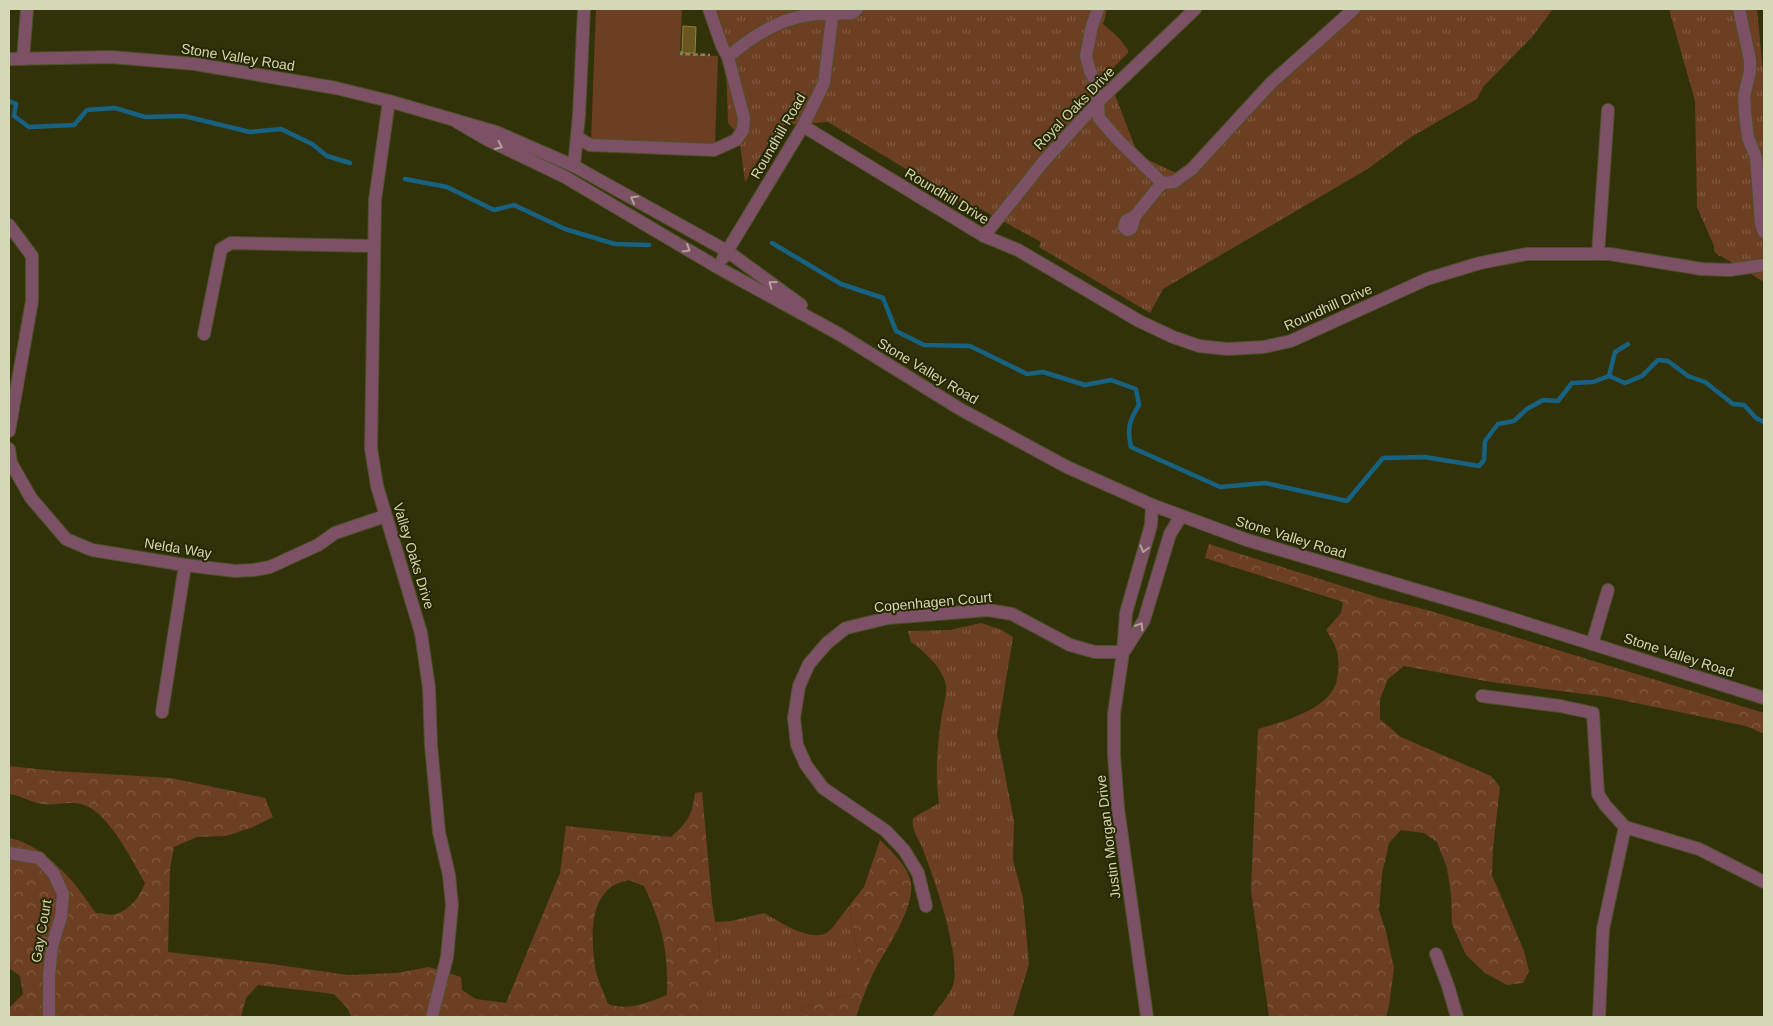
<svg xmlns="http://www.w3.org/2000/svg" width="1773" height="1026" font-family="Arial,sans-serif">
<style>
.grass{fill:url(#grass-tufts)}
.forest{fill:url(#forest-crowns);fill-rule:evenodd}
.garden{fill:#6c3f23}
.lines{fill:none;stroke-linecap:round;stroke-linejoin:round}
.stream{stroke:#186281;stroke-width:4.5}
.building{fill:#69571f;stroke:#977f35}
.minor-casing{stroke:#4f5029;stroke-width:14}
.path{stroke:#83855f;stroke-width:2.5;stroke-dasharray:5 2.5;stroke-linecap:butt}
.minor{stroke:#7d5165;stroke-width:12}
.oneway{stroke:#b2a294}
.labels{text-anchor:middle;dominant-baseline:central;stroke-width:4;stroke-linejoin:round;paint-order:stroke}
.street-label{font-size:14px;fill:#d5d8b4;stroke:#272800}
</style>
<defs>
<pattern id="grass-tufts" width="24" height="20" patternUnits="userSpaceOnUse" patternTransform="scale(1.25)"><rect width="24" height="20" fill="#6c3f23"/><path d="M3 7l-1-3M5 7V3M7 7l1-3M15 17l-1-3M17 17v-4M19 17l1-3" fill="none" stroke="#805a41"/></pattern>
<pattern id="forest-crowns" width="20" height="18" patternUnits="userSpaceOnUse" patternTransform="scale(1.25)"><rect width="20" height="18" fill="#6c3f23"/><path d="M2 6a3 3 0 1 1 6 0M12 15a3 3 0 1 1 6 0" fill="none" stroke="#805a41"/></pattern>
</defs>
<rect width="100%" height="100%" fill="#31320a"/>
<!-- grass -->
<g class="grass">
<path d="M707 9H1107L1103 24 1120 39 1128 50V53L1107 74 1138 155 1178 174 1347 9H1553L1532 37 1483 87 1477 99 1411 137 1369 168 1163 289 1150 313 1039 247 1041 242 977 207 969 206 964 204 828 122 785 125 769 142 745 182 740 144 736 132 728 123 726 63Z"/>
<path d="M1669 9H1757L1764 82V282L1721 256H1719L1714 251V246L1697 207 1695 101Z"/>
<path d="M981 623 1002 630 1013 637 997 734 1014 821 1013 860 1023 898 1029 964 1013 1017H932C938 1008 950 995 953 985 962 958 934 877 923 850 919 838 911 831 913 818L939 803C935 776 937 748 941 721 942 710 947 697 946 686 944 669 924 651 911 642L908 631 950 630Z"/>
<path d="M849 906 860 962V977L853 995 831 999 802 1008 798 1017H699L703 993 718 971 720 954 715 922 731 921 764 913C779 921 813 945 829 931 836 925 842 914 849 906Z"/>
</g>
<!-- forest -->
<g class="forest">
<path d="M1209 544 1383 599 1427 610 1764 713V734L1746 726 1607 697 1491 682 1404 666 1388 679 1380 699V719L1401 737 1491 776 1500 787 1493 848 1492 875 1524 951 1529 971 1523 983 1507 985 1485 973 1466 955 1452 924 1451 894 1447 868 1437 842 1424 833 1401 830 1389 843 1382 874 1379 910 1386 932 1394 968 1389 1006 1386 1017H1269L1251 891 1258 729C1284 721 1325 711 1336 684 1337 681 1337 676 1338 673 1340 653 1336 646 1326 630L1341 613 1343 602 1205 558Z"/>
<path d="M9 766 56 771 171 778 265 798 273 817 253 827 226 836 197 837 174 847 170 869 168 952 272 964 348 975 397 973 429 967 461 977 462 990 476 999 506 1003 560 873 566 826 671 837C688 822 692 815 695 793L702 792 712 902 720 954 718 971 703 993 699 1017H351L348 1009 334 994 258 985 246 998 241 1017H9V1008L23 994 20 976 9 968V838C33 842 56 863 72 881 81 891 88 903 96 913 102 913 110 916 116 914 130 910 140 896 145 883 133 862 109 813 84 805 70 800 56 806 42 804 30 802 20 795 9 794ZM629 880 644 886C663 926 668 951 667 995 647 1003 628 1011 608 1004 604 993 597 979 595 967 592 942 588 905 611 887 616 883 623 882 629 880Z"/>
<path d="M880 840C892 852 908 866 911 883 915 909 884 951 873 974 866 988 861 1003 856 1017H798L802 1008 831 999 853 995 860 977V962L849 906 864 887Z"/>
</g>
<!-- garden -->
<path class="garden" d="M596 9H682L680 54 718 56 715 146 591 141Z"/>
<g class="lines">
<!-- stream -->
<g class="stream">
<path d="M9 101 16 104 14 116 29 127 74 125 87 110 115 108 145 117 184 116 250 132 281 129 312 144 327 156 350 163"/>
<path d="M405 179 447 187 494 210 514 205 565 229 615 244 649 245"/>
<path d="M772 243 841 284 883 298 896 331 924 345 970 346 1027 374 1043 372 1085 385 1111 380 1136 389 1139 405C1129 421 1127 429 1131 447L1220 487 1265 483 1347 501 1383 458 1425 457 1479 466 1484 460 1485 441 1498 424 1514 421 1527 409 1543 400 1558 401 1572 383 1593 382 1609 376 1625 383 1642 376 1658 360 1668 361 1688 376 1705 382 1733 404 1744 405 1756 418 1764 422"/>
<path d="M1609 376 1615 352 1628 344"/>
</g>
</g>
<!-- building -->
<path class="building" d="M683 26 696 27 695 53H682Z"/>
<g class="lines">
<defs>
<g id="minor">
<path d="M709 9 722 46 728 57C751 37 778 19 809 15 823 13 838 14 852 13L857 9"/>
<path d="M1098 9 1092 26 1086 56 1090 71 1097 84 1099 118 1118 140 1162 183 1135 216 1126 221 1124 227 1127 230 1131 229 1135 216"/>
<path d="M1739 9 1750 60V71L1744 96 1745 112 1748 138 1756 157 1761 223 1764 232"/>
<path d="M9 59 111 57 195 64 336 88 389 101 496 132 574 166 727 251 801 305"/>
<path d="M23 59 27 9"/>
<path d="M389 101 375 200 371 448 377 486 421 633 429 688 431 745 439 832 449 875 452 905 447 957 432 1017"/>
<path d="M457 122 488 140 565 177 717 267 839 334 960 409 1067 467 1152 505 1247 540 1481 609 1764 698"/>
<path d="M803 126 984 236 1018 250 1139 321 1173 337 1199 346 1227 349 1264 347 1291 341 1427 279 1480 263 1526 254H1610L1702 269 1730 270 1764 265"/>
<path d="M577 137 590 145 714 150 736 140 743 130 744 118 728 57"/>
<path d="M574 166 579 115 584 9"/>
<path d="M1162 183 1174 182 1192 169 1271 83 1354 9"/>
<path d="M9 225 32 256V301L9 431"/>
<path d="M984 236 1044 161 1098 102 1195 9"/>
<path d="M1598 254 1608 110"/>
<path d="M723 258 803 126 824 83 833 9"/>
<path d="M204 334 221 249 231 243 374 246"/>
<path d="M9 449 11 463 31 498 66 539 92 550 185 565 235 571 253 570 270 567 318 545 335 533 385 516"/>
<path d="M1592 644 1608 590"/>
<path d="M1125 650 1144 620 1170 534 1181 516"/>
<path d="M1482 696 1560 706 1593 713 1598 794 1605 805 1625 827"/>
<path d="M162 712 185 565"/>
<path d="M9 853 39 858 54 874 63 894 61 917 52 946 49 976V1017"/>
<path d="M926 906 918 873 904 850 886 831 823 788 806 765 797 745 794 718 799 686 809 664 827 643 846 628 888 618 988 610 1012 614 1070 645 1095 652H1123"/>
<path d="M1436 954 1448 986 1457 1017"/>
<path d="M1147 1017 1118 808 1114 755V714L1123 652 1126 613 1151 525 1152 505"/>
<path d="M1599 1017 1603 929 1625 827 1699 849 1764 882"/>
</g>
</defs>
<!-- minor casing -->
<use href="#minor" class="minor-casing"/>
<!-- path -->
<path class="path" d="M682 51 681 54 710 55"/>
<!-- minor -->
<use href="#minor" class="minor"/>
</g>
<!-- one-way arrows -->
<defs><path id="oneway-chevron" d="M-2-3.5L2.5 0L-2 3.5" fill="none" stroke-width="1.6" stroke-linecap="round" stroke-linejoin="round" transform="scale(1.25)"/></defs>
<g class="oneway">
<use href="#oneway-chevron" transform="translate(499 146) rotate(25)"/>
<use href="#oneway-chevron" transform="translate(634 199) rotate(-151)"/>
<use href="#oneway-chevron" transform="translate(687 249) rotate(31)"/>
<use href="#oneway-chevron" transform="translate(772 284) rotate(-144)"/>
<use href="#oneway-chevron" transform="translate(1144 549) rotate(106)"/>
<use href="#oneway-chevron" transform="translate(1140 626) rotate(-58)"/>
</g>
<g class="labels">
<!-- street labels -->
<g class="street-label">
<text transform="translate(238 57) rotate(9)">Stone Valley Road</text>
<text transform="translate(1074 108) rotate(-46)">Royal Oaks Drive</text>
<text transform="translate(778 136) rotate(-60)">Roundhill Road</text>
<text transform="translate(947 196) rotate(31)">Roundhill Drive</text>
<text transform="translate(1328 307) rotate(-24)">Roundhill Drive</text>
<text transform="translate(928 371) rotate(31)">Stone Valley Road</text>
<text transform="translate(1291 537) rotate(17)">Stone Valley Road</text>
<text transform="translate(178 548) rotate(9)">Nelda Way</text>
<text transform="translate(414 556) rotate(73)">Valley Oaks Drive</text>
<text transform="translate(933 602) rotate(-5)">Copenhagen Court</text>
<text transform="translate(1679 655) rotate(18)">Stone Valley Road</text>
<text transform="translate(1108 837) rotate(-97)">Justin Morgan Drive</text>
<text transform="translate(41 931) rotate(-80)">Gay Court</text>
</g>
</g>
<!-- border -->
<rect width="1773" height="1026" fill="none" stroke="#d5d8b4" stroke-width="20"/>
</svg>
